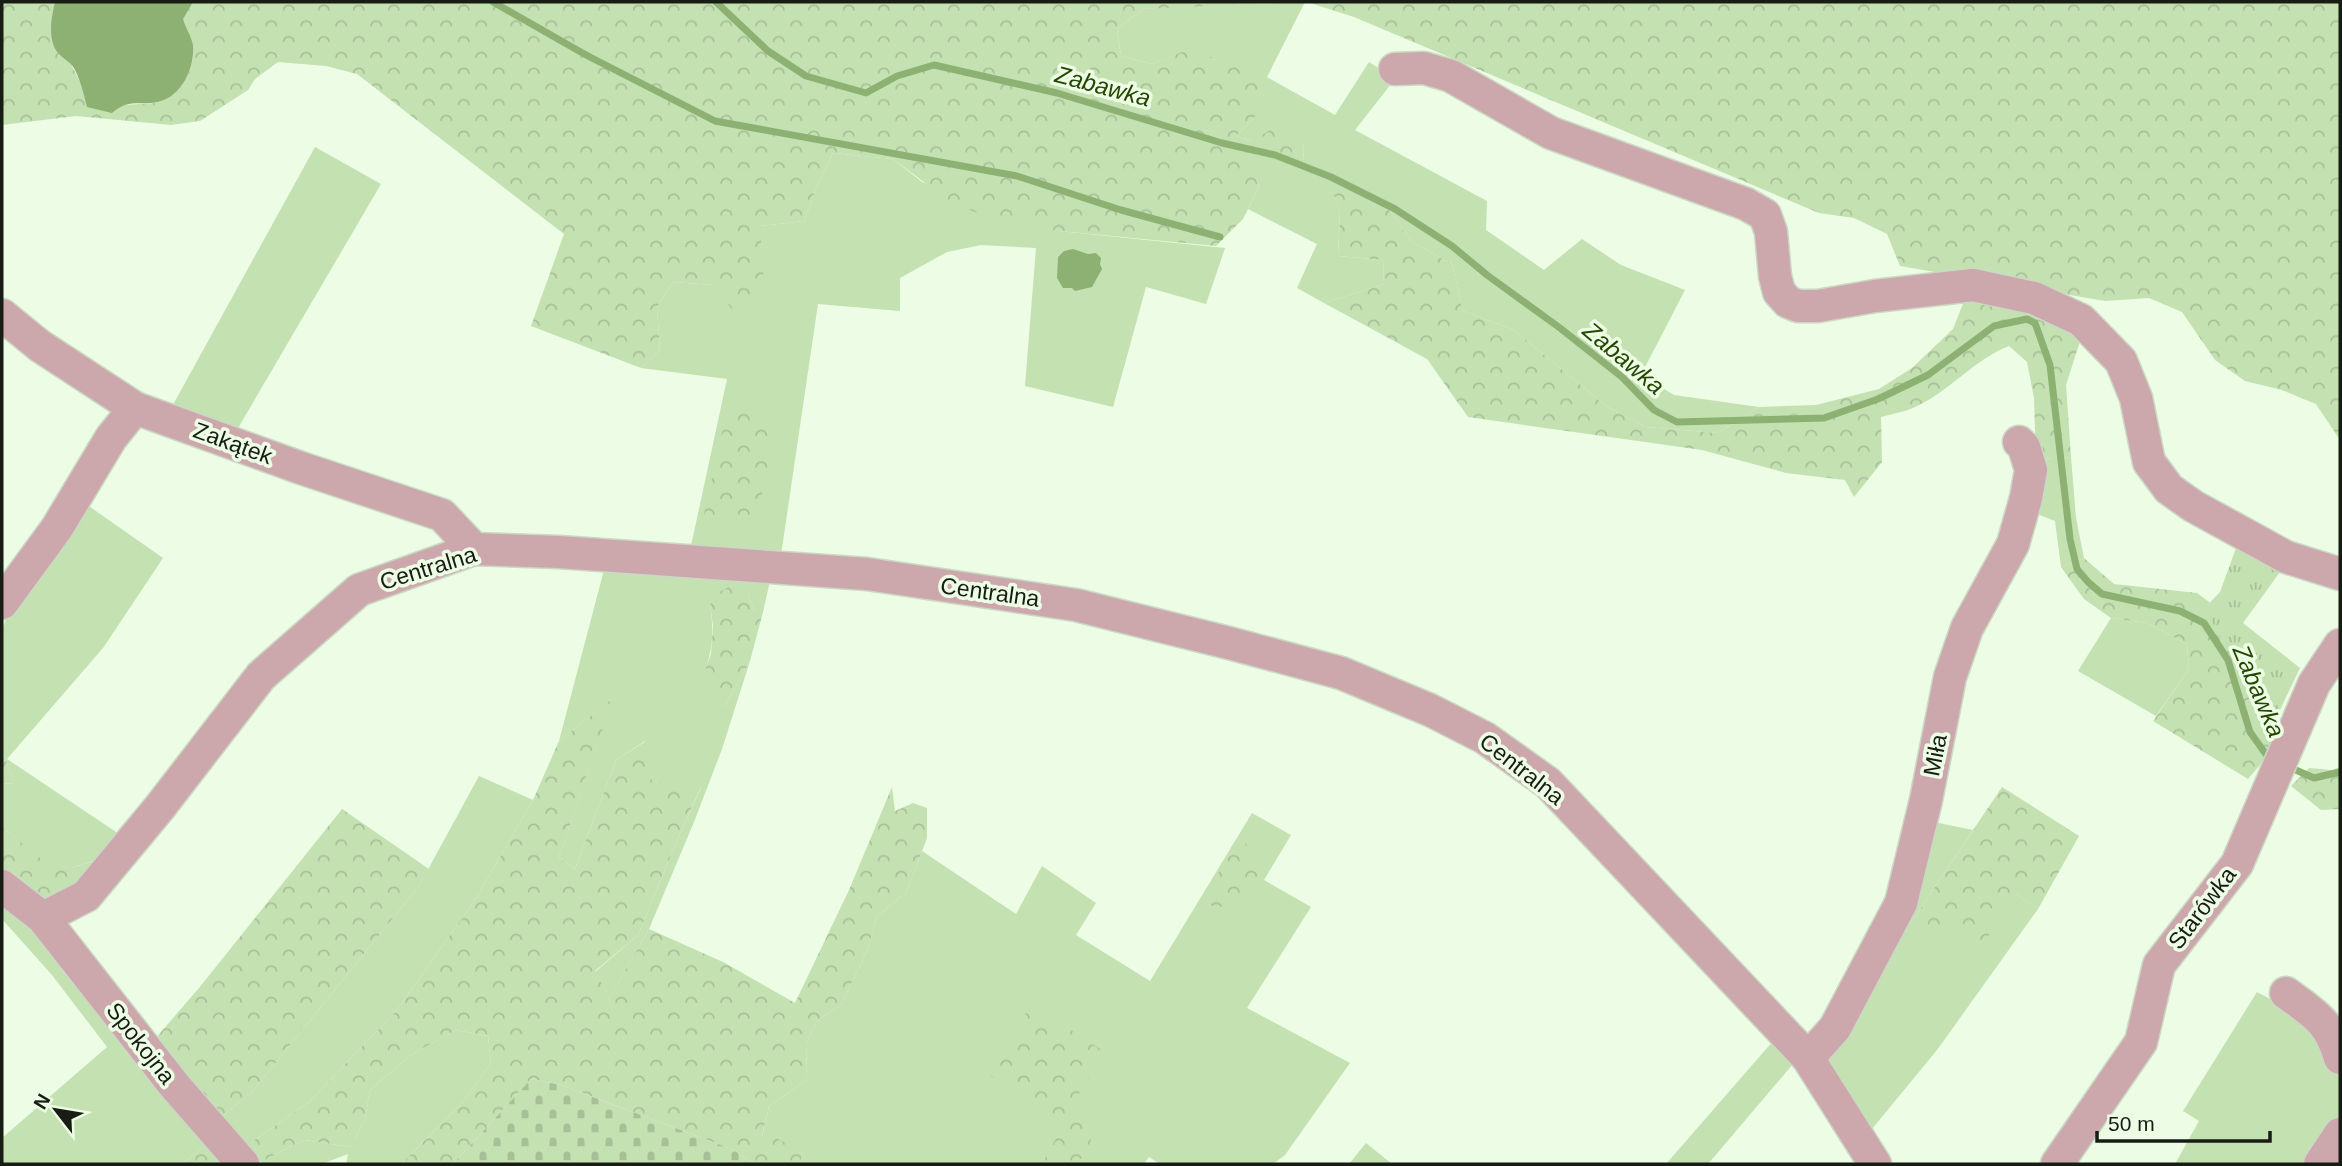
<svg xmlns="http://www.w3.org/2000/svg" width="2342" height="1166" font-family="Arial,sans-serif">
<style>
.grass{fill:#c4e1b2}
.forest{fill:url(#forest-crowns)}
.cemetery{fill:url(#cemetery-stones)}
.park{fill:url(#park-tufts)}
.water{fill:#8cb173}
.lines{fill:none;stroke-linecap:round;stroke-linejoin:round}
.stream{stroke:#8cb173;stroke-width:7}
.minor-casing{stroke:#cbd8c4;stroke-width:35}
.minor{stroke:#cca8ad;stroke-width:32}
.labels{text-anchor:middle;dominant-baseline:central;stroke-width:7;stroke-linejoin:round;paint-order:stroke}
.street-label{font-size:23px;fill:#171c14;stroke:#edfce5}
.water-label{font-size:24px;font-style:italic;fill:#264702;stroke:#edfce5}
</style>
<defs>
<pattern id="forest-crowns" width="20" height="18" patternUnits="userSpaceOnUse" patternTransform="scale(1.75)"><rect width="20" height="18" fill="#c4e1b2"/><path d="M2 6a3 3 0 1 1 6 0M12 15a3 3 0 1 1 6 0" fill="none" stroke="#a8c098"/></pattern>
<pattern id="cemetery-stones" width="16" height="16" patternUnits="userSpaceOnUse" patternTransform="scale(1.75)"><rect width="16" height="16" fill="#c4e1b2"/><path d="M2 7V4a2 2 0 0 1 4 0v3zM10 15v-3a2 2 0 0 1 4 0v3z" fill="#a8c098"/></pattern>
<pattern id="park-tufts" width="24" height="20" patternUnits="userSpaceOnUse" patternTransform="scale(1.75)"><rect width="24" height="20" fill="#c4e1b2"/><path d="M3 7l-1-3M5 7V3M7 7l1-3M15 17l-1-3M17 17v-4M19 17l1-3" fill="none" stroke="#a8c098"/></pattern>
</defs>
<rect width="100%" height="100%" fill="#edfce5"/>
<!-- grass -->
<g class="grass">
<path d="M1305 2 1267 77 1335 115 1369 62 1395 79 1355 130 1487 201 1486 230 1544 270 1582 239 1621 265 1685 290 1641 375 1674 395 1759 407 1718 433 1646 427 1606 406 1514 330 1463 311 1452 264 1412 242 1390 211 1330 181 1340 213 1338 256 1383 260 1384 284 1324 303 1297 288 1317 244 1248 209 1259 186 1244 152 1273 157 1304 170 1303 143 1251 141 1236 136 1256 116 1188 50 1152 64 1121 56 1117 29 1143 9 1186 6Z"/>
<path d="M315 147 381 184 234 435 169 412Z"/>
<path d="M833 153 893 159 922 182 1059 231 1225 248 1206 304 1146 287 1113 407 1025 386 1036 248 981 245 947 252 900 278V311L818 304 781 555 691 546 727 379 641 368 660 350 657 307 673 282 713 285 760 226 804 221 817 186Z"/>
<path d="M2071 457 2076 518 2084 558 2061 567 2055 521 2027 510 2036 459Z"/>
<path d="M83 502 163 558 103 648 7 759 122 836 97 868 93 861 71 868 50 867 2 827V784L14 783 2 750V629L13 602Z"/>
<path d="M604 570 770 581 763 612H755L748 595 710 603C713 626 714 645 706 667L725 706 750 661 722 749 694 822 649 929 606 1004 607 993 595 972 638 935 678 838 701 788 652 781 645 741 616 760 575 869 559 857 612 699 559 741Z"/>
<path d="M2111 618 2147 623 2187 644 2189 669 2156 716 2078 671Z"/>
<path d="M479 776 533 800 475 900 397 1010 309 1102 246 1146 221 1117 252 1092 419 886Z"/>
<path d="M1252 813 1291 835 1264 880 1311 907 1247 1008 1350 1063 1285 1155 1273 1164H1160L1149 1157 1144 1164H800L803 1152 762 1137 769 1106 807 1080 806 1044 817 1021 841 1005 868 949 877 916 906 893 922 851 1016 914 1042 866 1096 903 1076 935 1150 981Z"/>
<path d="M1929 821 1973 830 1910 924 2016 894 2038 909 1937 1050 1872 1129 1822 1061Z"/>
<path d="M2 902 25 921 208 1144 182 1164H2V1138L107 1047 52 975 2 919Z"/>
<path d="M2257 992 2305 1018 2340 1063V1164H2175L2199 1121 2183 1111Z"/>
<path d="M456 1030 488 1036 491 1063 461 1104 401 1164H346L348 1154 322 1164H263L261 1162 304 1140 351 1147 365 1119 370 1090 411 1055Z"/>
<path d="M1774 1040 1793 1064 1708 1164H1666Z"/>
<path d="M1366 1143 1392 1164H1349Z"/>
</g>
<!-- forest -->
<g class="forest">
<path d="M2 2H55L52 15 53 43 59 54 69 60 80 82 121 106C133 103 147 105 159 102 182 96 195 67 193 45 192 37 185 27 182 19L193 2H1293L1143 9 1117 29 1121 56 1152 64 1187 50 1246 67 1264 89 1256 116 1236 136 1251 141 1276 127 1303 143 1304 170 1273 157 1245 153 1259 186 1243 219 1216 246 1059 231 985 216 952 203 893 159 833 153 817 186 804 221 760 226 765 299 735 313 713 285 673 282 657 307 660 350 641 368 531 326 564 234 357 74 326 66 278 62 255 79 248 90 200 121 171 125 76 116 2 125Z"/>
<path d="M1307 2H2340V440L2316 404 2282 390 2245 381 2215 360 2182 312 2149 298 2105 301 1900 266 1887 234 1854 218 1819 213 1354 17Z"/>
<path d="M1329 180 1390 211 1412 242 1452 264 1463 311 1514 330 1606 406 1646 427 1718 433 1759 407 1816 405 1879 389 1912 368 1953 329 1966 296 2006 298 2082 335 2066 385 2071 457 2036 459 2034 398 2027 362 2009 346C1973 360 1948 393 1913 408 1903 412 1891 414 1881 417L1882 462 1854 497 1845 480 1786 473 1702 450 1468 417 1427 359 1324 303 1384 284 1383 260 1338 256 1340 213Z"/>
<path d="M744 408 775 427 764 489 754 516 724 523 704 514 726 415Z"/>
<path d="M2084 558 2114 584 2197 593 2224 613 2258 713 2277 745 2248 779 2153 721 2189 669 2187 644 2147 623 2111 618 2084 599 2061 567Z"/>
<path d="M732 585 748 595 755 612H763L750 661 725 706 707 686 706 667 711 654 713 626 710 604 714 595Z"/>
<path d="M613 698 559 857 575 869 616 760 646 741 652 781 701 787 678 838 638 935 595 971 607 993V1002L649 929 723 962 795 1003 849 890 892 787 895 811 913 803 927 808V838L906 893 877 916 868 949 841 1005 817 1021 806 1044 807 1080 769 1106 762 1136 776 1138 803 1152 800 1164H754L734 1150 561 1085 531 1079 453 1164H401L461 1104 491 1063 488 1036 456 1030 411 1055 370 1090 365 1119 351 1147 304 1140 261 1162 246 1146 309 1102 397 1010 475 900 533 800 559 741Z"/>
<path d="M2 750 14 783 2 784Z"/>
<path d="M2340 767V809L2321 810 2291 786 2309 768 2332 770Z"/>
<path d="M2002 787 2079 836 2038 909 2016 894 1985 941 1910 924Z"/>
<path d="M342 809 429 869 419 886 252 1092 221 1117 154 1040 199 988Z"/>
<path d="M2 827 50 866 71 868 94 861 97 868 61 895 38 901 2 870Z"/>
<path d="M1240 838 1265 863 1240 909 1199 904Z"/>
<path d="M1032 1005 1105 1052 1062 1121 986 1073Z"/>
<path d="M1068 1117 1095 1129C1086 1152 1087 1164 1059 1164 1053 1164 1049 1164 1043 1162Z"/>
<path d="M208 1144 227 1164H182Z"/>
</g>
<!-- cemetery -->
<path class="cemetery" d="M531 1079 561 1085 734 1150 754 1164H453Z"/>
<!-- park -->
<path class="park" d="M2239 540 2285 565 2243 623 2300 668 2267 737 2222 636 2203 610 2220 592Z"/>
<!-- water -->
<g class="water">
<path d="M55 2H193L183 19C185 27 192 37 193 45 195 67 182 97 158 102 139 106 129 98 112 113L87 107C84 95 81 82 75 70 71 62 66 61 60 55 47 43 51 17 55 2Z"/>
<path d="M1073 249 1088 254 1096 253 1101 258 1100 264 1102 269 1092 287 1075 291 1072 288H1063L1057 278 1058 257 1064 251Z"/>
</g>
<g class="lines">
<!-- stream -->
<g class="stream">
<path d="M493 2 586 55 715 121 1017 176 1121 210 1220 237"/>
<path d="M716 2 768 51 806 76 866 93 897 76 934 65 1057 93 1222 143 1275 155 1331 177 1395 209 1452 246 1487 275 1560 328 1622 377 1654 410 1677 422 1824 418 1878 399 1928 375 1994 326 2027 319 2035 323 2050 365 2070 539 2077 569 2088 582 2102 594 2180 611 2204 623 2228 660 2250 732 2268 757"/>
<path d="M2289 767 2314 778 2340 772"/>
</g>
<defs>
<g id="minor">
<path d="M1395 69 1424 68 1451 76 1551 133 1746 204 1765 215 1771 232 1775 276 1779 292 1788 302 1798 306H1818L1875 296 1973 285 2034 298 2081 320 2121 361 2136 398 2149 462 2169 489 2193 506 2286 557 2340 574"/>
<path d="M2 315 40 346 135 408 301 468 442 515 474 549"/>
<path d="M2 603 57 528 111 438 135 408"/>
<path d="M2 886 43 918 174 1085 243 1164"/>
<path d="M43 918 86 896 160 807 261 676 359 590 474 549 559 552 867 574 1076 605 1229 643 1341 673 1430 710 1485 738 1548 783 1808 1058 1875 1164"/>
<path d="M2286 993C2315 1014 2330 1022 2340 1058"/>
<path d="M1808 1058 1835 1028 1901 903 1926 800 1950 677 1967 628 2013 544 2026 498 2031 470 2024 447 2019 442"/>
<path d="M2057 1164 2141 1042 2159 965 2237 864 2314 684 2340 645"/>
<path d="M2320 1164 2340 1134"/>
</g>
</defs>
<!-- minor casing -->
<use href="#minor" class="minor-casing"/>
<!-- minor -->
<use href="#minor" class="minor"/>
</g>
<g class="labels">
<!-- street labels -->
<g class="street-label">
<text transform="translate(233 443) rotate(20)">Zakątek</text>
<text transform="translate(428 568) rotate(-17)">Centralna</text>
<text transform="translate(990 592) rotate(8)">Centralna</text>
<text transform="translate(1935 755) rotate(-79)">Miła</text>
<text transform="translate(1522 769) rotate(38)">Centralna</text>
<text transform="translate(2202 908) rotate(-53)">Starówka</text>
<text transform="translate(141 1043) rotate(52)">Spokojna</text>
</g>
<!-- water labels -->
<g class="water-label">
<text transform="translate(1103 86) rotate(15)">Zabawka</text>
<text transform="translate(1624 358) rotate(40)">Zabawka</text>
<text transform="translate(2259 691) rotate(67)">Zabawka</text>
</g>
</g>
<!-- border -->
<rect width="2342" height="1166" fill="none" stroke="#171c14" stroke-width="7"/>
<!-- north arrow -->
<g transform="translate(56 1110) rotate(301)" stroke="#edfce5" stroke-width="5" paint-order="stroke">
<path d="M0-5L12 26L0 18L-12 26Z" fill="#171c14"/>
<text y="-10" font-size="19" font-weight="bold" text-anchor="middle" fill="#171c14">N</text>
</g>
<!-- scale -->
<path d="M2097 1131v10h173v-10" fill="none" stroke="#171c14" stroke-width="3.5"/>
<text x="2108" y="1131" font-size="21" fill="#171c14" stroke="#edfce5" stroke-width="5" paint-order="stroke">50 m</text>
</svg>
